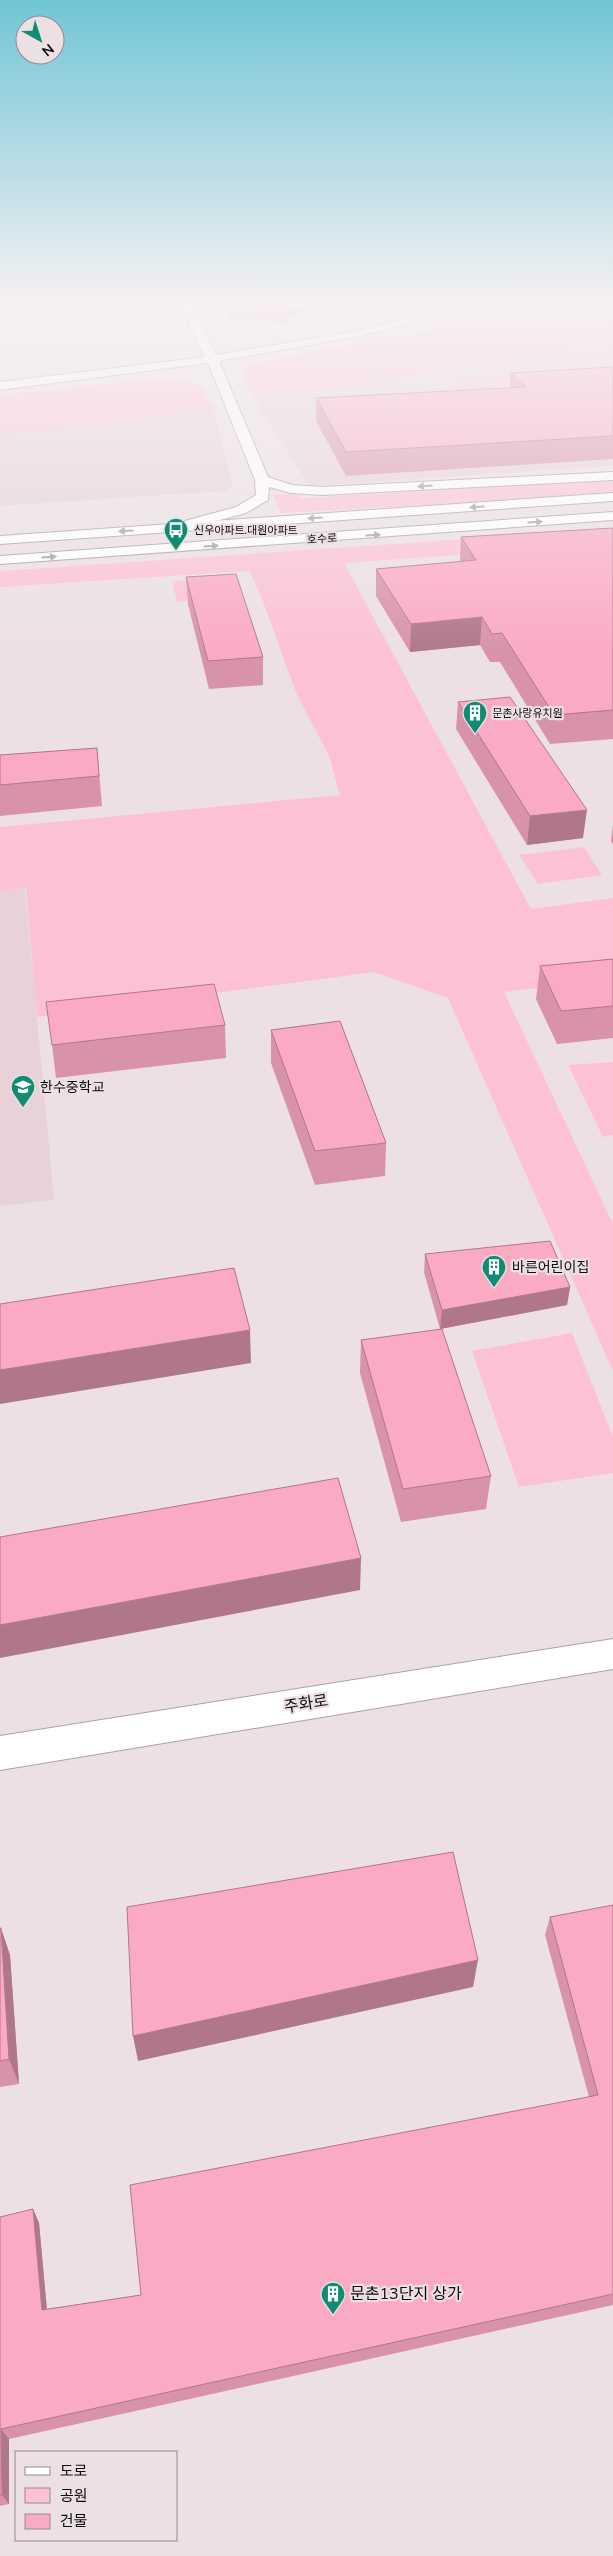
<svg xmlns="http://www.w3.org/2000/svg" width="613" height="2556" font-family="'Nunito Sans','Noto Sans KR',sans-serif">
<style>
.built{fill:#e6d2d7}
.green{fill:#fcc2d3}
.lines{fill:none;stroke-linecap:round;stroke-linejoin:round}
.street-casing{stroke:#aba0a3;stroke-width:2}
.secondary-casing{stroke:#aba0a3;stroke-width:2}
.primary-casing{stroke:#aba0a3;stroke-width:2}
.street{fill:#fff;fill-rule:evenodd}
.secondary{fill:#fff;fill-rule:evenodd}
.primary{fill:#fff;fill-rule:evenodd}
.wall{fill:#d892a9}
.shaded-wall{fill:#b07789}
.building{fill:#fbaac4;stroke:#b07789}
.oneway{fill:#9f9e9e}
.labels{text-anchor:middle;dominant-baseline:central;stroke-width:4.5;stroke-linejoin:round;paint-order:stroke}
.far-poi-label{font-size:11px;fill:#100c0d;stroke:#ece0e4;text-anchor:start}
.far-street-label{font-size:11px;fill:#100c0d;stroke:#ece0e4}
.poi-label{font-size:14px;fill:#100c0d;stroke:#ece0e4;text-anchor:start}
.near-street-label{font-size:16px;fill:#100c0d;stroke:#ece0e4}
.near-poi-label{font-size:16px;fill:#100c0d;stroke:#ece0e4;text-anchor:start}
</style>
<rect width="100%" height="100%" fill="#ece0e4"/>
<!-- built -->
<g class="built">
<path d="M613 341V466L310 486 259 408 255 398 543 357Z"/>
<path d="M214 409 233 486 225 491 0 506V434L111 423Z"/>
<path d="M25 888 54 1200 0 1206V890Z"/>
</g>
<!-- green -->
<g class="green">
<path d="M559 299H613V341L543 357 255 398C248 387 237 378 245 365L393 336 420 333Z"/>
<path d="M523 371 537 387 455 392 449 388C456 376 478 381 490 383L482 374Z"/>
<path d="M162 378 191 383 202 387 214 409 111 423 0 434V395Z"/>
<path d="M613 480V494L281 513 273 495 291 494 304 498Z"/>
<path d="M613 529V544L344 563 531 909 613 898V979L504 992 613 1224V1371L448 998 374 972 37 1017 26 888 0 890V827L340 795 329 756 297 695 261 596 249 571 0 587V571Z"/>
<path d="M234 578 241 597 177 602 172 581Z"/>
<path d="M584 847 602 875 538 884 519 855Z"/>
<path d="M613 1062V1135L603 1137 568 1065Z"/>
<path d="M572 1333 613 1437V1473L519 1487 472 1351Z"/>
</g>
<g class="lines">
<defs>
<path id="street" d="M177 299H187L216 355 350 332 496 299H516L350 338 219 361 268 477 292 485 322 487 613 472V480L322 495 291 493 269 487 268 500 246 513 175 532 170 531 168 528 170 525 236 507 256 495 255 480 208 363 0 390V382L205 357Z"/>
<path id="secondary" d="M613 1639V1669L0 1770V1736Z"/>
<g id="primary">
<path d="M613 493V501L0 544V536Z"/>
<path d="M613 512V520L0 564V556Z"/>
</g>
</defs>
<!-- street casing -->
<use href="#street" class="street-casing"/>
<!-- secondary casing -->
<use href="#secondary" class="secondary-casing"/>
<!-- primary casing -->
<use href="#primary" class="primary-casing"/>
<!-- street -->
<use href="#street" class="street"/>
<!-- secondary -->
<use href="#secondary" class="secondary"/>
<!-- primary -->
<use href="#primary" class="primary"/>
</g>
<!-- wall -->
<g class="wall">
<path d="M226 299H428L392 301 380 304 363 313 323 308 290 316V323L227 318Z"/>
<path d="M613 367V459L346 476 316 421V398L510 388 511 373Z"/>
<path d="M613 528V739L550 744 500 662H490L480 645 410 652 376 596V569L460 562 461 537Z"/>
<path d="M186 577 263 657V685L209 689 188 604Z"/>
<path d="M458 702 583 838 527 845 456 729Z"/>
<path d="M97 748 102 806 0 816V755Z"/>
<path d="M613 824V844L611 841Z"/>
<path d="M613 959V1038L557 1044 536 999 540 966Z"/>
<path d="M225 1025 226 1058 56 1078 52 1045Z"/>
<path d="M271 1030 386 1143 385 1176 315 1185 271 1063Z"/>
<path d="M425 1254 570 1287 567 1305 440 1329 424 1272Z"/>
<path d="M361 1340 491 1476 486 1509 401 1522 360 1373Z"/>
<path d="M613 1905V2305L9 2439V2504L0 2506V2217L33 2209 39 2223 47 2309 141 2295 589 2097 545 1935 550 1917Z"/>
<path d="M0 1928 10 1955 19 2084 0 2087Z"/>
</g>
<!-- shaded-wall -->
<g class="shaded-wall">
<path d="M289 299H323V308L290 316Z"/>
<path d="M363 299H428L392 301 380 304 363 313Z"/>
<path d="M482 617 480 645 410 652 411 624Z"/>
<path d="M587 810 583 838 527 845 530 816Z"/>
<path d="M570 1287 567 1305 440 1329 442 1310Z"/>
<path d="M250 1330 251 1363 0 1404V1370Z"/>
<path d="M361 1558 360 1590 0 1658V1625Z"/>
<path d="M1 1928 10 1955 19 2084 9 2059Z"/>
<path d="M478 1960 473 1987 138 2061 133 2036Z"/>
<path d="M33 2209 39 2223 48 2322 42 2310Z"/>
<path d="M1 2429 9 2439V2504L2 2495Z"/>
</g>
<!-- building -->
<g class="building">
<path d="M250 299H290V303Z"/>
<path d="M613 367V436L346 452 316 398 526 387 511 373Z"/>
<path d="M613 528V710L554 715 502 633 492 634 482 617 411 624 376 569 476 560 461 537Z"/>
<path d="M236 574 263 657 208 661 186 577Z"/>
<path d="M510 697 587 810 530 816 458 702Z"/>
<path d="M97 748 99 776 0 785V755Z"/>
<path d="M613 959V1006L561 1011 540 966Z"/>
<path d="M214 984 225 1025 52 1045 46 1002Z"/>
<path d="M340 1021 386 1143 315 1151 271 1030Z"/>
<path d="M550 1241 570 1287 442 1310 425 1254Z"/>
<path d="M234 1268 250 1330 0 1370V1304Z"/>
<path d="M442 1329 491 1476 403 1489 361 1340Z"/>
<path d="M338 1478 361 1558 0 1625V1537Z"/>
<path d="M453 1852 478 1960 133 2036 127 1907Z"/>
<path d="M613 1905V2294L1 2429 2 2495 0 2496V2217L33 2209 42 2310 141 2295 130 2185 598 2095 550 1917Z"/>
<path d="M0 1928H1L9 2059 0 2061Z"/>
</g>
<!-- one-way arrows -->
<defs><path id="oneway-solid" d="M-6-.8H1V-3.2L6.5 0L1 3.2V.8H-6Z" transform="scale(1.25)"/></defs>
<g class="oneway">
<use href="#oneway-solid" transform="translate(425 486) rotate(177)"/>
<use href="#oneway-solid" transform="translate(477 507) rotate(176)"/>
<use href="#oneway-solid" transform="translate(315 518) rotate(176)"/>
<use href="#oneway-solid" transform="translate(535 522) rotate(-4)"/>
<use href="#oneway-solid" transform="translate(126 531) rotate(176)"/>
<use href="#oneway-solid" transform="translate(373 535) rotate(-4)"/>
<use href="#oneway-solid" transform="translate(211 546) rotate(-4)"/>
<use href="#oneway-solid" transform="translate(49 557) rotate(-4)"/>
</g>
<!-- sky -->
<linearGradient id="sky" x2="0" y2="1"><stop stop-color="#71c5d6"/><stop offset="0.46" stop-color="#f6f1f3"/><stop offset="1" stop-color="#f6f1f3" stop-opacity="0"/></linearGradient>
<rect width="613" height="657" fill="url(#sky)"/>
<!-- icons -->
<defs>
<symbol id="bus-pin" viewBox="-11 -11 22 30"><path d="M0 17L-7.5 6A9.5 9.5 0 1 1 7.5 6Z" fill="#0f8c71" stroke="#ece0e4"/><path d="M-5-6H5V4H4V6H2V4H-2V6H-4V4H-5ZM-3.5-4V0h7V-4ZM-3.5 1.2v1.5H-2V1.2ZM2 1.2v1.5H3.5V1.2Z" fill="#fff"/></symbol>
<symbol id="building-pin" viewBox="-11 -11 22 30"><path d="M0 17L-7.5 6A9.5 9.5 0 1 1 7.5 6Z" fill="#0f8c71" stroke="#ece0e4"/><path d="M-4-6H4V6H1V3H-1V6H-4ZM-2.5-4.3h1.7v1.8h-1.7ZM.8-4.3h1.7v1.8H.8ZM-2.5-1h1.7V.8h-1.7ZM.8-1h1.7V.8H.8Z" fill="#fff"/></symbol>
<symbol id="school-pin" viewBox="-11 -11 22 30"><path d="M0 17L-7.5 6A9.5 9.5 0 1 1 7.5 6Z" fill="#0f8c71" stroke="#ece0e4"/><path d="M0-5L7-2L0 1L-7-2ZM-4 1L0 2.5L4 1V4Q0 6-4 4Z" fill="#fff"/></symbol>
</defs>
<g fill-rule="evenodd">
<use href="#bus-pin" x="162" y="516" width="28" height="38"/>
<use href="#building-pin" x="461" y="699" width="28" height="38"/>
<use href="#school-pin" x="9" y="1073" width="28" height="38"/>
<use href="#building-pin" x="480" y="1253" width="28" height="38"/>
<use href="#building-pin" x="319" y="2280" width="28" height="38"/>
</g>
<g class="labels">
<!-- far-poi labels -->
<g class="far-poi-label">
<text x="194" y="530">신우아파트.대원아파트</text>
<text x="492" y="713">문촌사랑유치원</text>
</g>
<!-- far-street labels -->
<g class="far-street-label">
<text transform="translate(322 539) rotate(-4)">호수로</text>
</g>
<!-- poi labels -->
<g class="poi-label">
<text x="40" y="1087">한수중학교</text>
<text x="512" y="1267">바른어린이집</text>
</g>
<!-- near-street labels -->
<g class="near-street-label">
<text transform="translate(306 1704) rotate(-9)">주화로</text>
</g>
<!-- near-poi labels -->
<g class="near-poi-label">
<text x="350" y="2294">문촌13단지 상가</text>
</g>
</g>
<!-- legend -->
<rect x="15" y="2451" width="162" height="90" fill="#ece0e4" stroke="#948b8e"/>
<rect x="25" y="2467" width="25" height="8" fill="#ffffff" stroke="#948b8e"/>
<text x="60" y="2476" font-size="15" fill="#100c0d">도로</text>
<rect x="25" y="2488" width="25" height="15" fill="#fcc2d3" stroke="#948b8e"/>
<text x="60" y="2501" font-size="15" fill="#100c0d">공원</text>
<rect x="25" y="2514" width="25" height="15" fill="#fbaac4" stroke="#948b8e"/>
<text x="60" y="2526" font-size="15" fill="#100c0d">건물</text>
<!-- north arrow -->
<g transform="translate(40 40) rotate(141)"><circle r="24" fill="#ece0e4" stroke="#948b8e"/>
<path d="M0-4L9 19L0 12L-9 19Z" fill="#0f8c71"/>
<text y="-8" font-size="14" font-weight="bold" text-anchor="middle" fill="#100c0d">N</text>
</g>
</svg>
